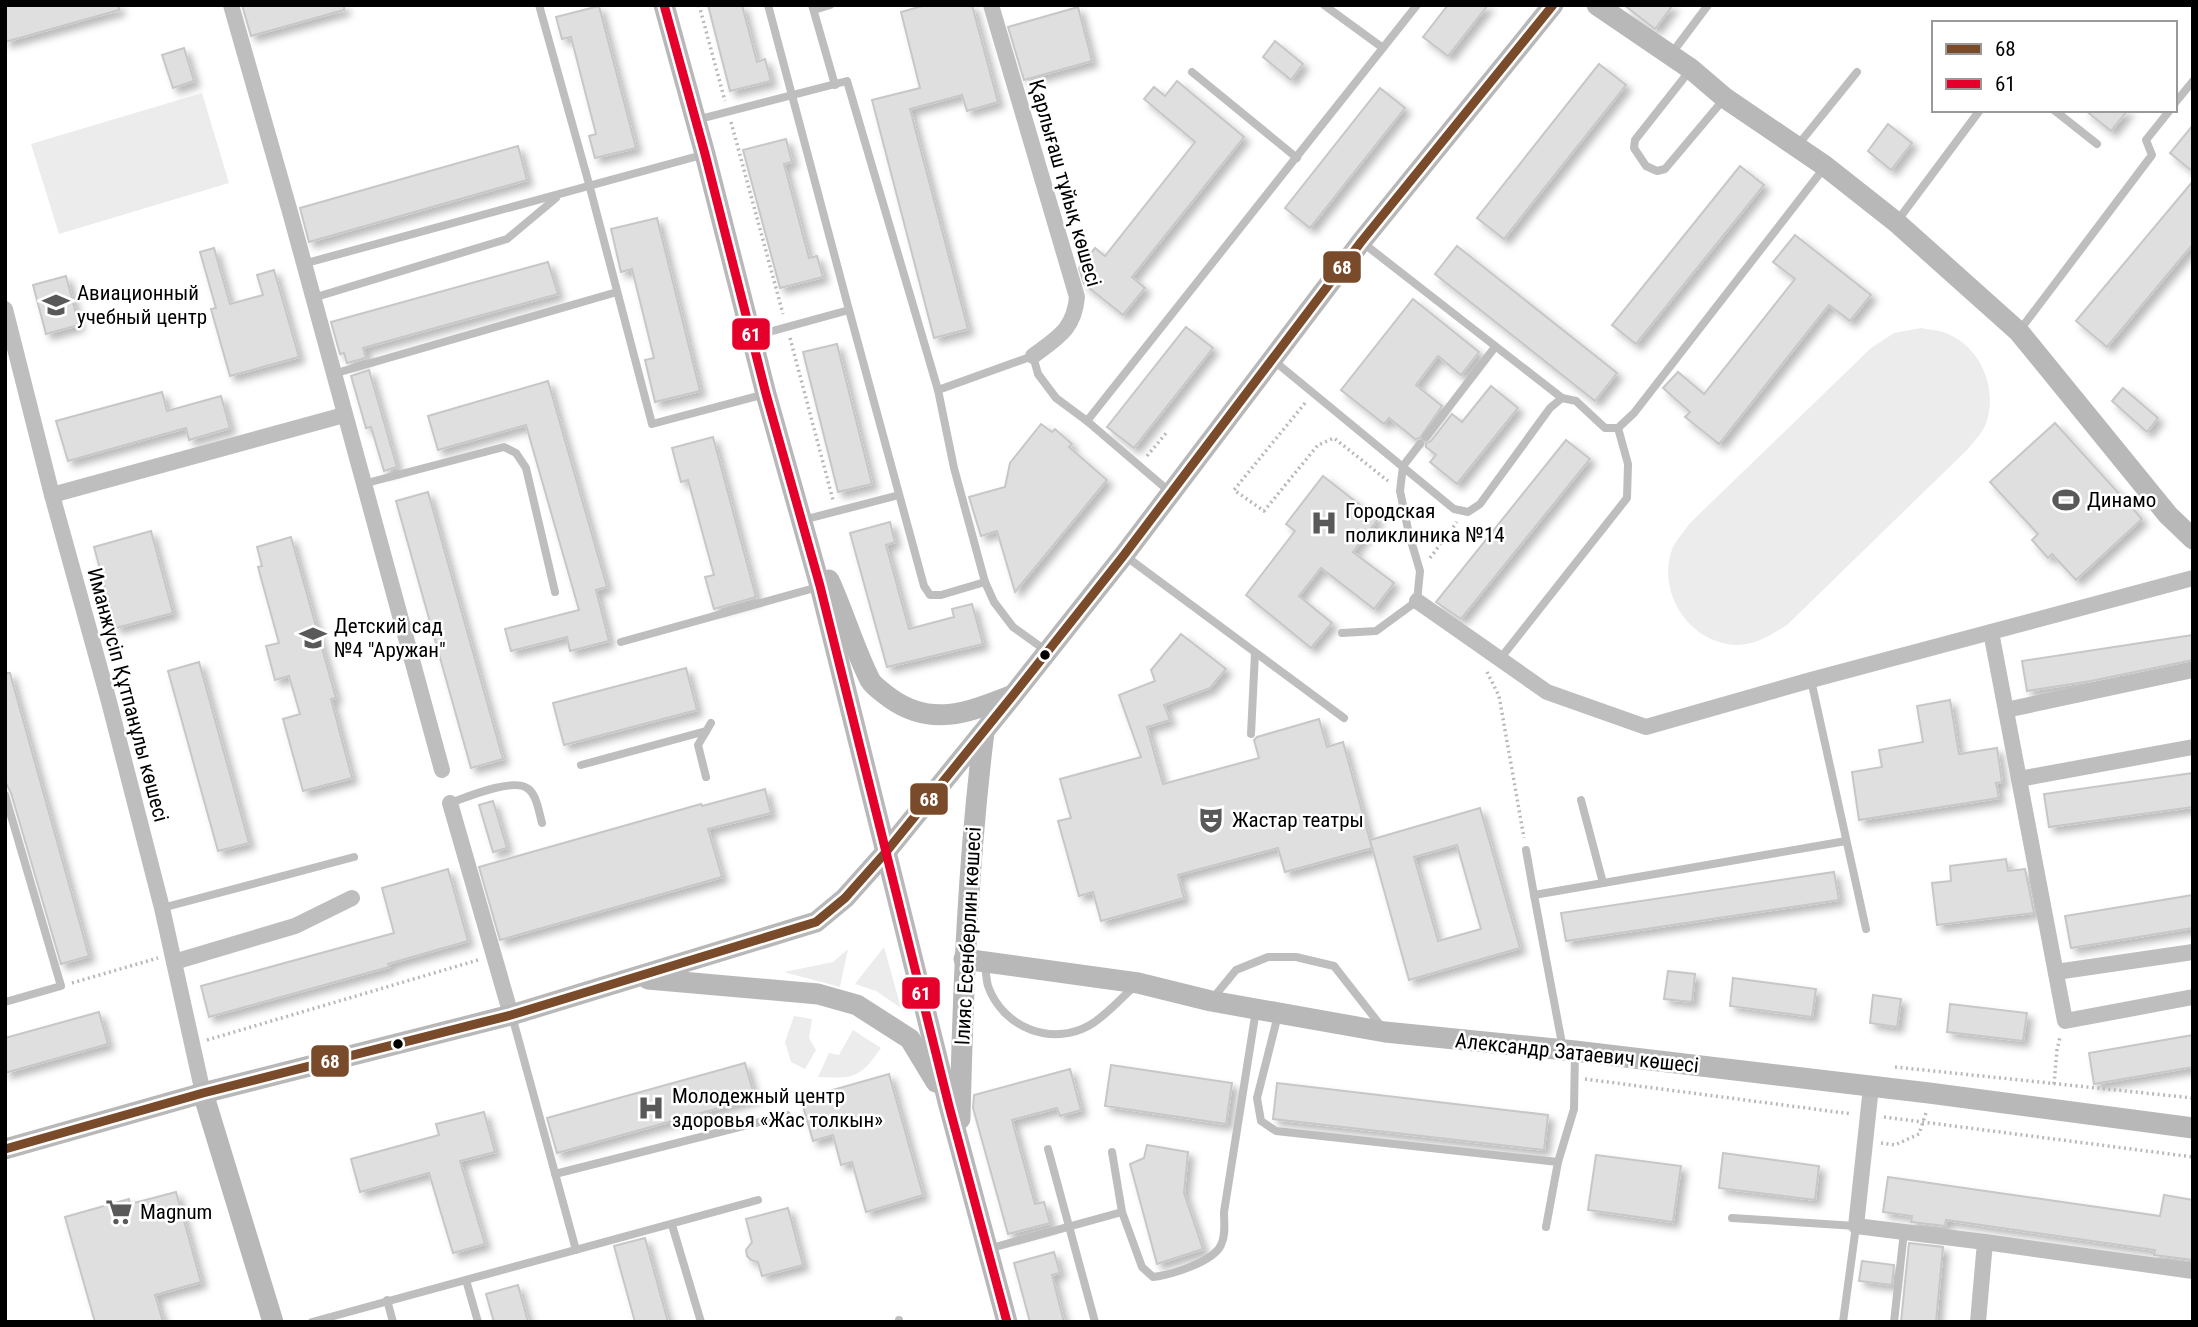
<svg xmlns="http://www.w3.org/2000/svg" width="2198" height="1327" font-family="'Roboto Condensed',sans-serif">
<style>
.green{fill:#ececec}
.building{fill:#dfdfdf;stroke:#c7c7c7;stroke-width:2;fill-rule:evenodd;filter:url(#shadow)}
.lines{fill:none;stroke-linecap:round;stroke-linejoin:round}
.path{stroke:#b9b9b9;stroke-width:3.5;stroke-dasharray:2 3.5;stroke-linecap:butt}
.lane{stroke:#bebebe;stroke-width:8}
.street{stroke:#bebebe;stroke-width:16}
.secondary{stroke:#b8b8b8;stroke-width:21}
.bus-1-casing{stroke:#fff;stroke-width:14}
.bus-2-casing{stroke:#fff;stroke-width:14}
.bus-1{stroke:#7a4b2a;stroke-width:9}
.bus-2{stroke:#e4002b;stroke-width:9}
.bus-dot{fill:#000;stroke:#fff;stroke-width:2.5}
.labels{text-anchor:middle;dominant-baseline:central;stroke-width:5;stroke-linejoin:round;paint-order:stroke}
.street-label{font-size:21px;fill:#000;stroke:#fff}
.poi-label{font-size:21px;fill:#000;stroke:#fff;text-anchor:start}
.line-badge{stroke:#fff;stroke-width:2.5}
.badge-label{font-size:19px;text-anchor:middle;font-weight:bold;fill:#fff}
</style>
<defs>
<filter id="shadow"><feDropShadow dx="5.5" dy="5.5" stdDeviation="3.5" flood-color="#0004"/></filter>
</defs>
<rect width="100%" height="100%" fill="#fff"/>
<!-- green -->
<g class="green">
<path d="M202 93 229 183 59 234 31 144Z"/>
<path d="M1921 328C1930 330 1940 330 1948 334 1982 348 1999 392 1985 426 1981 434 1974 441 1969 448L1787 625C1771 635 1756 645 1737 645 1689 644 1655 591 1673 547 1677 539 1684 532 1689 524L1871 348 1894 333Z"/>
<path d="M884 947 901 1008 876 991 855 984Z"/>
<path d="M848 949 840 987 784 972 833 962Z"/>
<path d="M794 1016 812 1019 809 1038 816 1050 805 1069 791 1062 785 1042Z"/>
<path d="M853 1030 881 1048C860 1078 854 1079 818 1077L829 1053 839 1055Z"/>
</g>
<!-- building -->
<g class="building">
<path d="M5 5H119V10L5 42Z"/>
<path d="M242 5H344V10L251 36Z"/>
<path d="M708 5H742L757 62 765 59 771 81 730 91Z"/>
<path d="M926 5H972L998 102 967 111 962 95 910 109 968 329 934 338 872 100 920 88 901 12Z"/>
<path d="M1448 5H1488L1448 56 1423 37Z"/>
<path d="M1624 5H1673L1655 29Z"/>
<path d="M599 6 636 148 595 158 589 136 596 134 571 37 562 39 556 17Z"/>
<path d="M1078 7 1092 61 1024 80 1008 27Z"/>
<path d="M1275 41 1303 64 1291 80 1263 57Z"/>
<path d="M184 48 194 81 173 88 162 55Z"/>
<path d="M1599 64 1626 85 1504 239 1477 218Z"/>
<path d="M1177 81 1244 137 1132 277 1145 288 1123 315 1084 284 1079 268 1095 248 1105 256 1195 142 1144 99 1154 87 1165 96Z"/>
<path d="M1380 88 1405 108 1310 228 1285 208Z"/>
<path d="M2085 110H2128L2111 131Z"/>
<path d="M1888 124 1912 143 1891 170 1868 151Z"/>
<path d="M2193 125V172L2170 153Z"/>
<path d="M786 139 792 162 784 164 809 258 817 256 823 277 780 288 743 150Z"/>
<path d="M518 146 527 180 309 242 300 208Z"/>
<path d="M1740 166 1764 185 1636 344 1612 325Z"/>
<path d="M2193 181V244L2107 347 2076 321Z"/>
<path d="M657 218 700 391 655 402 645 360 654 358 632 269 621 272 611 229Z"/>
<path d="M1795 235 1871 295 1850 321 1829 305 1719 444 1685 417 1690 412 1663 388 1678 372 1704 394 1795 279 1773 262Z"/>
<path d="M1457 246 1617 373 1595 401 1435 274Z"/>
<path d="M214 248 230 304 263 295 257 275 274 270 299 357 230 376 211 309 216 308 200 252Z"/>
<path d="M548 262 558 294 363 348 366 358 347 363 344 353 340 354 331 322Z"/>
<path d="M66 276 79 325 46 334 33 285Z"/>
<path d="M1413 299 1479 352 1461 375 1438 356 1416 385 1442 406 1420 438 1415 439 1389 418 1384 424 1341 390Z"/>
<path d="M1186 327 1213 348 1134 448 1107 427Z"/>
<path d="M837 344 872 484 838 492 803 352Z"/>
<path d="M369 370 397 467 384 471 371 427 366 428 351 376Z"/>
<path d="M548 381 607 587 596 590 609 641 570 651 567 637 511 651 505 629 579 610 526 425 438 450 428 416Z"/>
<path d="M1491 386 1518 408 1457 484 1430 462 1436 455 1426 447V443L1431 441 1452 414 1462 422Z"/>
<path d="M2123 388 2158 418 2147 432 2112 401Z"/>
<path d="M162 392 167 411 221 396 230 428 189 440 186 428 68 461 56 421Z"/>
<path d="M2055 423 2142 519 2076 580 2052 554 2048 558 2032 540 2038 534 1990 482Z"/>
<path d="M1041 424 1052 432 1055 429 1072 444 1069 447 1107 480 1015 592 997 531 981 536 969 497 1005 487 1010 463Z"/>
<path d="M713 437 756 597 714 609 705 577 714 575 688 480 681 482 672 448Z"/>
<path d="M1566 440 1590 459 1461 619 1436 602Z"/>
<path d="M1323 476 1378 519 1353 552 1394 583 1374 609 1321 568 1299 596 1332 623 1311 648 1246 595 1295 531 1286 524Z"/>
<path d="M428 492 503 759 471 768 396 501Z"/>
<path d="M890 522 895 542 886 545 909 629 954 617 952 609 972 604 983 644 887 667 850 533Z"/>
<path d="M151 531 173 613 116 628 94 547Z"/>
<path d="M291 537 336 698 331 699 352 778 303 791 283 719 300 714 289 676 275 680 266 646 279 643 258 567 262 566 257 547Z"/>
<path d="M1181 634 1226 669 1210 688 1164 705 1170 720 1147 727 1163 784 1259 758 1254 740 1257 737 1319 719 1327 747 1343 742 1372 848 1285 872 1278 848 1178 875 1184 898 1101 921 1093 892 1079 896 1058 821 1071 818 1060 779 1141 757 1119 695 1155 681 1151 670Z"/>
<path d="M2193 635V660L2091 681 2027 691 2022 661Z"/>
<path d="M199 662 249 843 218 851 168 671Z"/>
<path d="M686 668 697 710 564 745 553 703Z"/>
<path d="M5 673H10L89 956 61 964 11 793 5 781Z"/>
<path d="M1950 700 1959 754 1997 748 2002 782 1996 783 1999 798 1859 820 1852 772 1882 767 1879 750 1923 742 1917 706Z"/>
<path d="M2193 773V807L2049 827 2044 794Z"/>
<path d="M765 789 771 813 708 829 722 877 500 940 479 867 701 804 702 806Z"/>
<path d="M493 801 507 848 493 852 479 805Z"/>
<path d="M1480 808 1520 948 1409 980 1370 840ZM1457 845 1481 929 1438 941 1414 857Z"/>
<path d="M2006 859 2008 871 2025 869 2034 913 1937 925 1932 883 1951 881 1950 866Z"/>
<path d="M448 869 468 941 388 964 389 967 209 1017 201 986 394 933 382 888Z"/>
<path d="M1834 872 1839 900 1566 941 1561 913Z"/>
<path d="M2193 895V928L2071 948 2065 916Z"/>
<path d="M1668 971 1695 974 1692 1002 1664 999Z"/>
<path d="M1733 978 1816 989 1812 1017 1730 1006Z"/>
<path d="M1873 995 1901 999 1897 1027 1870 1023Z"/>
<path d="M1950 1004 2027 1013 2023 1041 1947 1032Z"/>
<path d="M99 1012 108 1044 5 1073V1038Z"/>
<path d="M2193 1035V1067L2094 1084 2089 1053Z"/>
<path d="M745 1063 755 1098 557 1153 547 1118Z"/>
<path d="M1111 1065 1232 1083 1226 1124 1105 1106Z"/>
<path d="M1070 1069 1081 1110 1060 1116 1057 1108 1012 1120 1035 1204 1044 1202 1050 1223 1008 1234 973 1108 974 1095Z"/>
<path d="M889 1074 923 1195 866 1212 852 1162 841 1165 833 1135 813 1141 801 1099Z"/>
<path d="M1277 1083 1548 1115 1544 1150 1273 1119Z"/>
<path d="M484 1112 495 1152 460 1161 485 1244 453 1253 429 1173 360 1192 351 1159 439 1135 436 1124Z"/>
<path d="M1147 1145 1188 1152 1184 1193 1203 1249 1157 1264 1130 1164 1144 1158Z"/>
<path d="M1723 1153 1819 1166 1815 1200 1719 1188Z"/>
<path d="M1596 1155 1681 1166 1673 1222 1588 1210Z"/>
<path d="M1888 1177 2160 1216 2164 1195 2193 1200V1260L2154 1255 2155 1250 1946 1220 1945 1226 1911 1222 1912 1216 1883 1212Z"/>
<path d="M176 1192 201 1282 155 1295 163 1322H95L65 1217 129 1199 130 1204Z"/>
<path d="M788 1208 803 1265 762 1276 758 1262 751 1260 747 1256 746 1250 752 1242 746 1219Z"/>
<path d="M645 1238 668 1322H635L614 1246Z"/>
<path d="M1909 1243 1943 1247 1936 1322H1901Z"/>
<path d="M1054 1252 1060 1273 1052 1275 1064 1322H1030L1014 1263Z"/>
<path d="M1862 1261 1894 1265 1892 1285 1859 1281Z"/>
<path d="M518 1285 528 1322H494L486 1294Z"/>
</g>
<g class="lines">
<!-- path -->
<g class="path">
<path d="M699 5 725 101"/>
<path d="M731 122 783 314"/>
<path d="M790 338 833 500"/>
<path d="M1305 403 1234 490 1264 511 1318 445 1334 438 1388 481"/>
<path d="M1147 456 1167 432"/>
<path d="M1430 558 1457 522"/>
<path d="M1487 672 1499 696 1524 838"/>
<path d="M72 983 158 958"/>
<path d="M207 1040 478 960"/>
<path d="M1895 1067 2193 1098"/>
<path d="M1585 1079 1852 1114"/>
<path d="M2054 1084 2057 1050 2060 1037"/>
<path d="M1884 1117 2193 1157"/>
<path d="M1881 1143 1895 1145 1919 1134 1926 1113"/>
</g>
<!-- lane -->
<g class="lane">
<path d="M539 5 589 184 652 424 765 394"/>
<path d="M812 5 835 85"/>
<path d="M1324 5 1383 48"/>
<path d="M814 10 830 5"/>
<path d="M1672 53 1708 5"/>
<path d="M1691 69 1635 140 1634 148 1646 166 1657 171 1665 169 1724 99"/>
<path d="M1192 72 1297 158"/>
<path d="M2175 103 2193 81"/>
<path d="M2054 110 2097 144"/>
<path d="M696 120 847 81 938 390 1033 356 1038 374 1056 398 1087 421 1170 492"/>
<path d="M1798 145 1857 72"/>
<path d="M1898 220 1980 110"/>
<path d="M1363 243 1562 398"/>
<path d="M303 264 702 155"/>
<path d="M313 298 507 239 556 198"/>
<path d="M849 310 924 586 930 595H941L985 582"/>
<path d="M2020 330 2152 155 2146 140 2170 110"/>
<path d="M754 336 849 310 768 5"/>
<path d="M1273 360 1454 509 1468 512 1480 504 1550 408 1562 398 1576 401 1605 428H1618L1634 413 1824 168"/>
<path d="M333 374 617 292"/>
<path d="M938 390 954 468 985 582 994 602 1013 627 1045 650"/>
<path d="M1087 421 1417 5"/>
<path d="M1426 437 1495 347"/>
<path d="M363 484 504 447 516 453 526 468 555 592"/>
<path d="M803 520 899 495"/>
<path d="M1124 555 1344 718"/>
<path d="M1342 633 1376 631 1417 601 1420 571 1409 534 1400 491 1403 466 1420 444"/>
<path d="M621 642 818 587"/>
<path d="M1500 659 1627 498 1628 464 1618 428"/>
<path d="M1811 680 1866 929"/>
<path d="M1251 734 1255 653"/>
<path d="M581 765 706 731"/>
<path d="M706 777 698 745 711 723"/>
<path d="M5 795 61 986 5 1002"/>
<path d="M1581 800 1603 883"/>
<path d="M450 803C467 797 512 778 527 788 537 794 539 813 542 823"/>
<path d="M1526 850 1534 895"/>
<path d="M162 908 354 857"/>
<path d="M985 964C986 971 986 979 988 986 1003 1028 1052 1047 1090 1025 1107 1015 1121 998 1136 985"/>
<path d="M1213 998 1236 970 1268 957H1296L1334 966 1381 1026"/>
<path d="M1278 1015 1257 1098 1261 1121 1276 1131 1558 1162 1546 1227"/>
<path d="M512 1016 576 1250"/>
<path d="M1563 1049 1534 895 1846 841"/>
<path d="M1048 1149 1095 1322"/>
<path d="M1558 1162 1574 1109 1575 1052"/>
<path d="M555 1174 787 1115"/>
<path d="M1122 1212 1142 1267 1153 1277C1171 1275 1213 1262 1221 1245 1226 1235 1224 1223 1224 1212L1256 1010"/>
<path d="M1732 1218 1856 1226 1843 1322"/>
<path d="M672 1225 701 1322"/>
<path d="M988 1249 1122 1212 1112 1152"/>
<path d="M466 1280 478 1322"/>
<path d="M387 1300 393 1322"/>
<path d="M899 1320V1322"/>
<path d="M312 1322 758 1200"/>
<path d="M1894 1322 1904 1232"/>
</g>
<!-- street -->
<g class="street">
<path d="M231 5 290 212 442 770"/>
<path d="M991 5 1077 297C1074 330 1057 338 1033 356"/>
<path d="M5 309 52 495 108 698 162 908 203 1093"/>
<path d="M52 495 344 415"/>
<path d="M1417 601 1547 692 1646 727 1811 680 2193 578"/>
<path d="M1991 632 2065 1021 2193 997"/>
<path d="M2006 710 2193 670"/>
<path d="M2019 779 2193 747"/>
<path d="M450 803 511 1015"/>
<path d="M174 962 295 926 352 898"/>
<path d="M2056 972 2193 952"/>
<path d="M1871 1087 1856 1226 1985 1242 1978 1322"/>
<path d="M1985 1242 2193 1271"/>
</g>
<!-- secondary -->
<g class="secondary">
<path d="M664 5 705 154 766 394 820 586 949 1106 1007 1322"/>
<path d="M1597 5 1691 69 1725 98 1825 166 1896 222 2019 332 2168 515 2193 539"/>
<path d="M829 580C844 613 854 648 870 680 874 687 884 693 890 698 932 728 969 712 1013 695"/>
<path d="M964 959 1138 983 1211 1001 1385 1032 1575 1051 1929 1093 2193 1128"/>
<path d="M648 979 818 994 857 1005 910 1039 936 1082"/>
<path d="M203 1093 273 1322"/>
<path d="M960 1119C963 989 968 861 984 732"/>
<path d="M5 1149 203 1093 511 1015 816 922 845 898 886 852 1014 694 1124 555 1361 242 1553 5"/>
</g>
<defs>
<path id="bus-1" d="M5 1149 203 1093 511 1015 816 922 845 898 886 852 1014 694 1124 555 1361 242 1553 5"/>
<path id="bus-2" d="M664 5 705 154 766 394 820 586 949 1106 1007 1322"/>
</defs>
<!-- bus-1 casing -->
<use href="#bus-1" class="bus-1-casing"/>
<!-- bus-2 casing -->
<use href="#bus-2" class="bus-2-casing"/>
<!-- bus-1 -->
<use href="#bus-1" class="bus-1"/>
<!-- bus-2 -->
<use href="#bus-2" class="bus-2"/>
</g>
<!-- icons -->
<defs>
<symbol id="university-bare" viewBox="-9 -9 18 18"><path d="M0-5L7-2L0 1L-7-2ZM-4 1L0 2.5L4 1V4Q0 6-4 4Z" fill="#595959" stroke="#fff" stroke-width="2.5" paint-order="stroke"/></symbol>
<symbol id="stadium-bare" viewBox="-9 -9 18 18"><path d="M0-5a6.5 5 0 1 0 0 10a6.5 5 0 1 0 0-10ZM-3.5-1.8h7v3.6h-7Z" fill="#595959" stroke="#fff" stroke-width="2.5" paint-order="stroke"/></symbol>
<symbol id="hospital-bare" viewBox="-9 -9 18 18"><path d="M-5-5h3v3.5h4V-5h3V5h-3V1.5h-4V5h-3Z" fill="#595959" stroke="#fff" stroke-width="2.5" paint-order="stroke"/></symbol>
<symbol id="school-bare" viewBox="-9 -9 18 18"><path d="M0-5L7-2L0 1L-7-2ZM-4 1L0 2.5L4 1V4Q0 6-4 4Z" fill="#595959" stroke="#fff" stroke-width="2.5" paint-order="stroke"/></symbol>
<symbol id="theatre-bare" viewBox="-9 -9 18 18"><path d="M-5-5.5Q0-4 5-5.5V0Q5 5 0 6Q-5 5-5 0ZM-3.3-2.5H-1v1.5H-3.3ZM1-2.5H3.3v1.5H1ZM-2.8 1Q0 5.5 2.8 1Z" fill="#595959" stroke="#fff" stroke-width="2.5" paint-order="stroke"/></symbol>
<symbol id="supermarket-bare" viewBox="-9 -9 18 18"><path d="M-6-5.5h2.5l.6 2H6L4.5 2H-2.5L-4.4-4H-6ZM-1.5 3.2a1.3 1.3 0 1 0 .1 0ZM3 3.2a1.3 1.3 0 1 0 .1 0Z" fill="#595959" stroke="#fff" stroke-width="2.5" paint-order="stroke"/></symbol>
</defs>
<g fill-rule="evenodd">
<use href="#university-bare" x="37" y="286" width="38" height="38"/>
<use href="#stadium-bare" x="2047" y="481" width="38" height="38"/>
<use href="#hospital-bare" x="1305" y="504" width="38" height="38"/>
<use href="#school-bare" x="294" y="619" width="38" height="38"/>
<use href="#theatre-bare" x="1192" y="801" width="38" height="38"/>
<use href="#hospital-bare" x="632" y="1089" width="38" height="38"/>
<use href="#supermarket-bare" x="100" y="1193" width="38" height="38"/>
</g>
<!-- markers -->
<g class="bus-dot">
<circle cx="1045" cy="655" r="6"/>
<circle cx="398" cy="1044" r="6"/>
</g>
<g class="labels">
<!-- street labels -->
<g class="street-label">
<text transform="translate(1065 183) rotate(74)">Қарлығаш тұйық көшесі</text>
<text transform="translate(128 695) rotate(75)">Иманжүсіп Құтпанұлы көшесі</text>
<text transform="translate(968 936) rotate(-87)">Ілияс Есенберлин көшесі</text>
<text transform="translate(1577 1053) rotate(6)">Александр Затаевич көшесі</text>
</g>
<!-- poi labels -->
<g class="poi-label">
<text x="77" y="293">Авиационный<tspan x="77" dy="24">учебный центр</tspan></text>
<text x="2087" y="500">Динамо</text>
<text x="1345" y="511">Городская<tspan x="1345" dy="24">поликлиника №14</tspan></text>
<text x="334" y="626">Детский сад<tspan x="334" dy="24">№4 "Аружан"</tspan></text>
<text x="1232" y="820">Жастар театры</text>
<text x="672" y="1096">Молодежный центр<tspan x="672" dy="24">здоровья «Жас толкын»</tspan></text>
<text x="140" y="1212">Magnum</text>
</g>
</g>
<g class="line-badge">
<rect x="1322" y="250" width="40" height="34" rx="7" fill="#7a4b2a"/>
<rect x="731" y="317" width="40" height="34" rx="7" fill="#e4002b"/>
<rect x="909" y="782" width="40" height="34" rx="7" fill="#7a4b2a"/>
<rect x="901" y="976" width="40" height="34" rx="7" fill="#e4002b"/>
<rect x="310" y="1044" width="40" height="34" rx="7" fill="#7a4b2a"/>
</g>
<g class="badge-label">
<text x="1342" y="274">68</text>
<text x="751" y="341">61</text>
<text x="929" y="806">68</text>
<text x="921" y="1000">61</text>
<text x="330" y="1068">68</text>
</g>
<!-- border -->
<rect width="2198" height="1327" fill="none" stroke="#000000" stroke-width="14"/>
<!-- legend -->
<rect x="1932" y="21" width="245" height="91" fill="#ffffff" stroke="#999999" stroke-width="2"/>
<rect x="1946" y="44" width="35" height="10" fill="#7a4b2a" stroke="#999999" stroke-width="2"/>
<text x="1995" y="56" font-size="21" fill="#000000">68</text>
<rect x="1946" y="79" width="35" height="10" fill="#e4002b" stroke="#999999" stroke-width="2"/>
<text x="1995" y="91" font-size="21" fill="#000000">61</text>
</svg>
